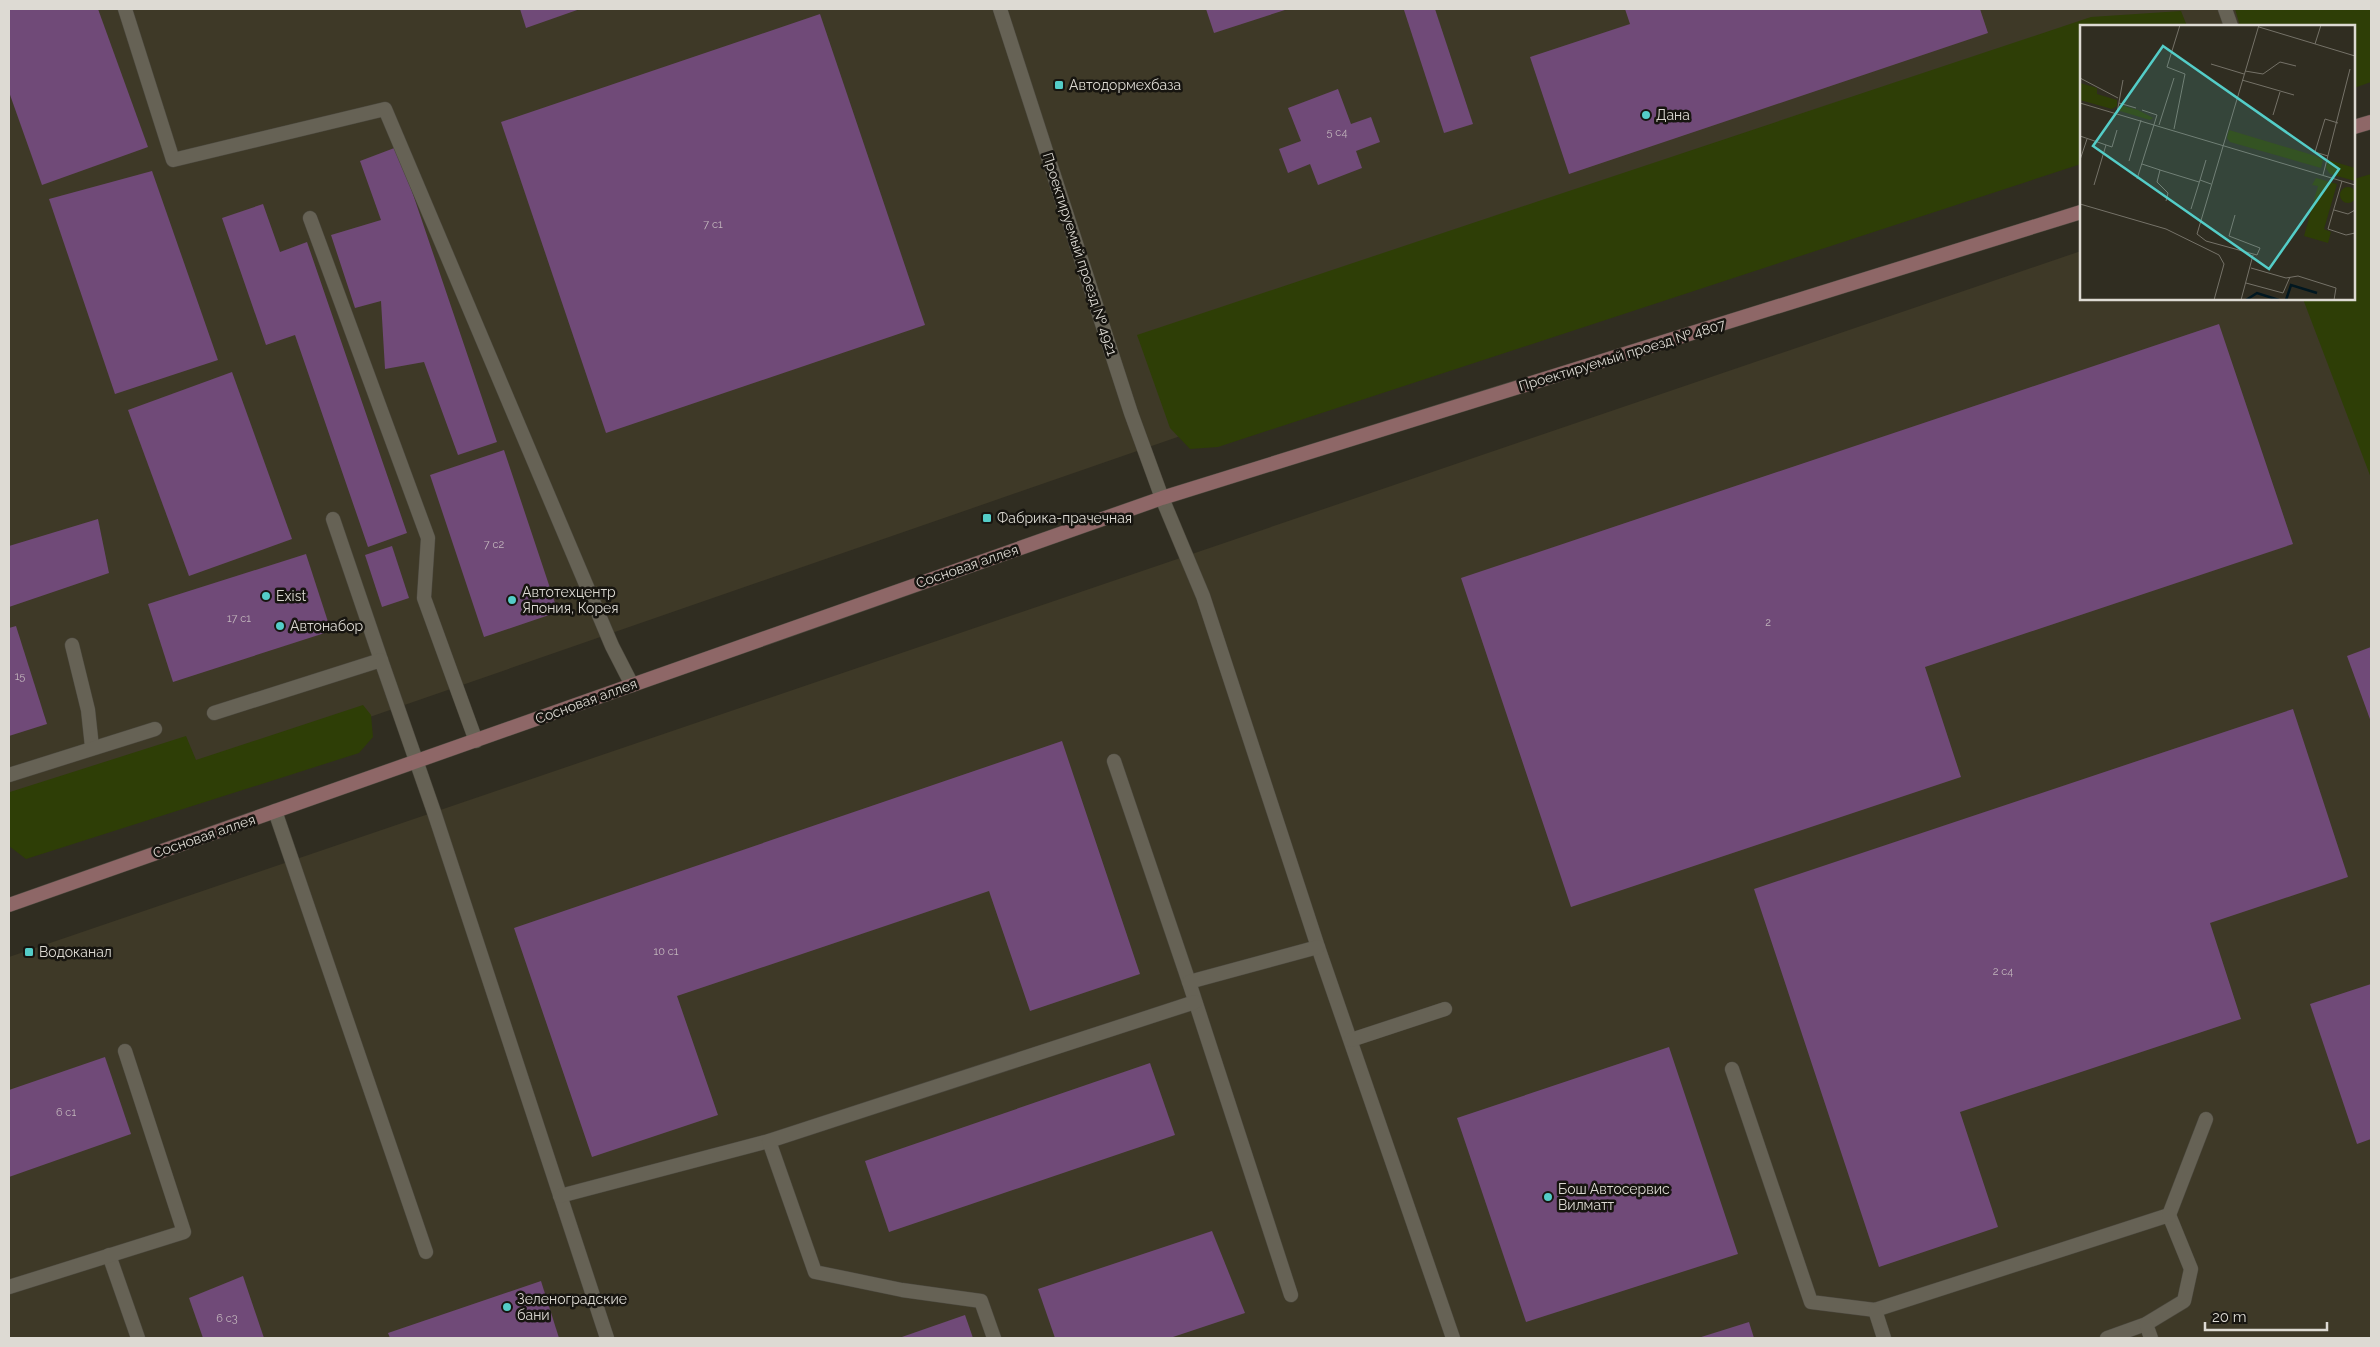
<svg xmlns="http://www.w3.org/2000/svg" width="2380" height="1347" font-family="Raleway,sans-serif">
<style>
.built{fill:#3e3927}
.green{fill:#2e3e06}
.building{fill:#704a78}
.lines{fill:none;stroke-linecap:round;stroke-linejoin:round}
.service-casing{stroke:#4b483e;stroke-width:15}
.minor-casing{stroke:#4b483e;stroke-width:15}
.secondary-casing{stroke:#4b483e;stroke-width:15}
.service{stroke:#666255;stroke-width:14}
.minor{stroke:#666255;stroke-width:14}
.secondary{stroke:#8e6767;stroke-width:14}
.poi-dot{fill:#54cdc8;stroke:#171510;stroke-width:2}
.labels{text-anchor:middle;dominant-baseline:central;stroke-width:5;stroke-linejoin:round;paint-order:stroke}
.number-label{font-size:11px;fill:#c2b6bc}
.poi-label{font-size:14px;fill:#dddad3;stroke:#171510;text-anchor:start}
.street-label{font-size:14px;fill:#dddad3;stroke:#171510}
.inset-river{fill:none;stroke:#011720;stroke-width:2.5}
.inset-road{fill:none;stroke:#757268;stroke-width:1}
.view{fill:#54cdc8;fill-opacity:0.15;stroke:#54cdc8;stroke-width:2.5}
.inset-edge{fill:none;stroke:#dddad3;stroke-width:2.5}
</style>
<rect width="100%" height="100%" fill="#302d21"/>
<!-- built -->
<g class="built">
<path d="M9 9H2371V24L2354 26H2081V124L9 842Z"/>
<path d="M2081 251V299H2349L2371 362V1338H9V957Z"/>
</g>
<!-- green -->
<g class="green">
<path d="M2235 9H2371V82L2354 88V26H2240Z"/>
<path d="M2181 11 2187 26H2081V164L1218 447 1190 449 1170 428 1137 335 2091 17Z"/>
<path d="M2371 174V478L2303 299H2354V179Z"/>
<path d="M363 705 371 715 373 737 359 753 26 859 9 846 10 792 186 736 196 760Z"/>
</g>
<!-- building -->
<g class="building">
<path d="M9 9H98L148 147 42 185 9 92Z"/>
<path d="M520 9H580L526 28Z"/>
<path d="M1206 9H1288L1214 33Z"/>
<path d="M1407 9H1435L1473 124 1444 133 1404 10Z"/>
<path d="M1625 9H1980L1988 33 1569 174 1530 57 1630 24Z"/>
<path d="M820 14 925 325 606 433 501 122Z"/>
<path d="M1338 89 1351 124 1371 117 1380 142 1356 151 1362 168 1318 185 1310 164 1288 173 1279 149 1301 141 1288 108Z"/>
<path d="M397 147 497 442 458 455 424 362 385 369 381 301 355 308 331 235 381 220 360 161Z"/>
<path d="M152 171 218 360 115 394 49 199Z"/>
<path d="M263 204 280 252 307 242 407 533 368 547 295 335 266 345 222 218Z"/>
<path d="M2219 324 2293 544 1925 667 1961 777 1571 907 1461 578Z"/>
<path d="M232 372 292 539 189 576 128 410Z"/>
<path d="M504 450 558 612 484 637 430 475Z"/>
<path d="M98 519 109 573 9 607V546Z"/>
<path d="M392 546 409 598 382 607 365 555Z"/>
<path d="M306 554 331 631 173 682 148 604Z"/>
<path d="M16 626 47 724 9 736V628Z"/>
<path d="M2371 647V722L2347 656Z"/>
<path d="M2293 709 2348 877 2210 923 2241 1019 1960 1112 1998 1227 1879 1267 1754 889Z"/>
<path d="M1062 741 1140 974 1030 1011 989 891 677 996 718 1115 592 1157 514 928Z"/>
<path d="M2371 984V1139L2357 1144 2310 1004Z"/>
<path d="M1669 1047 1738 1254 1526 1322 1457 1118Z"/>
<path d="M105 1057 131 1134 9 1177V1090Z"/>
<path d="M1150 1063 1175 1135 889 1232 865 1161Z"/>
<path d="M1212 1231 1245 1313 1170 1338H1055L1038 1289Z"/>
<path d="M243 1276 264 1338H203L189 1298Z"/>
<path d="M541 1281 559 1338H390L388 1333Z"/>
<path d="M965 1315 973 1338H899Z"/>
<path d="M1749 1322 1754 1338H1698Z"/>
</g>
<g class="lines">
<defs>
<g id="service">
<path d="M125 9 173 160 385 109 612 646 632 685"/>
<path d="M2225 9 2231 26"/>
<path d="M310 218 428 538 424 598 476 741"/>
<path d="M1162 498 1203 596 1318 947 1453 1338"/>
<path d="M333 519 381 660"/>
<path d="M72 645 88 710 92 747"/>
<path d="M214 713 381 660 434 812 607 1338"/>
<path d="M1114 761 1189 982"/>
<path d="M9 775 155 729"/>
<path d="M275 811 426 1252"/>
<path d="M1351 1040 1445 1009"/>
<path d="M1732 1069 1811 1302 1875 1310 2169 1215 2191 1269 2184 1301 2146 1324 2107 1338"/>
<path d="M560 1196 769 1141"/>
<path d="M2169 1215 2206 1119"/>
<path d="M109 1255 138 1338"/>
<path d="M9 1287 184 1232 125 1051"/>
<path d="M1291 1295 1189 982 1318 947"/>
<path d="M1875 1310 1884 1338"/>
<path d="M2146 1324 2151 1338"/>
<path d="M994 1338 981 1301 902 1290 815 1272 769 1141 1195 1002"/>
</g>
<path id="minor" d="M1000 9 1131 413 1162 498"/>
<g id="secondary">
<path d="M2354 127 2371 122"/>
<path d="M9 905 1162 498 2081 212"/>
</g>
</defs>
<!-- service casing -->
<use href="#service" class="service-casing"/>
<!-- minor casing -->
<use href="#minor" class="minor-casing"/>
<!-- secondary casing -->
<use href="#secondary" class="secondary-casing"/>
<!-- service -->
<use href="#service" class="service"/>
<!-- minor -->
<use href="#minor" class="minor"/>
<!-- secondary -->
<use href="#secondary" class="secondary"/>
</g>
<!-- markers -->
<g class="poi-dot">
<rect x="1054" y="80" width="10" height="10" rx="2.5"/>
<circle cx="1646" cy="115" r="5"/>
<rect x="982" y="513" width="10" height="10" rx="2.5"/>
<circle cx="266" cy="596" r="5"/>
<circle cx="512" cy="600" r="5"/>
<circle cx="280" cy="626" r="5"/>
<rect x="24" y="947" width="10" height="10" rx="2.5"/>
<circle cx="1548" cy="1197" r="5"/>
<circle cx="507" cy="1307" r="5"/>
</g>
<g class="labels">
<!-- number labels -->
<g class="number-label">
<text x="1337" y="132">5 с4</text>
<text x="713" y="224">7 с1</text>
<text x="494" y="544">7 с2</text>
<text x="239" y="618">17 с1</text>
<text x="1768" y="622">2</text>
<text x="20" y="676">15</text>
<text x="666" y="951">10 с1</text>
<text x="2003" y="971">2 с4</text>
<text x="66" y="1112">6 с1</text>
<text x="227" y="1318">6 с3</text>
</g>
<!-- poi labels -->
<g class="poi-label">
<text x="1069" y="85">Автодормехбаза</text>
<text x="1656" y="115">Дана</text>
<text x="997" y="518">Фабрика-прачечная</text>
<text x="522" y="592">Автотехцентр<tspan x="522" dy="16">Япония, Корея</tspan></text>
<text x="276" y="596">Exist</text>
<text x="290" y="626">Автонабор</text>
<text x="39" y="952">Водоканал</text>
<text x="1558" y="1189">Бош Автосервис<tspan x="1558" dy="16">Вилматт</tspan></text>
<text x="517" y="1299">Зеленоградские<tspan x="517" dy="16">бани</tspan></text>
</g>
<!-- street labels -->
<g class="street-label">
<text transform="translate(1080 254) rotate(72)">Проектируемый проезд № 4921</text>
<text transform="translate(1622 355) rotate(-17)">Проектируемый проезд № 4807</text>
<text transform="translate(967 566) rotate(-19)">Сосновая аллея</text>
<text transform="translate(586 701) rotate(-20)">Сосновая аллея</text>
<text transform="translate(204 836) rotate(-19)">Сосновая аллея</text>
</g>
</g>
<!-- overview -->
<g transform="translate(2080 25)">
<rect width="275" height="275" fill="#302d21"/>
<path d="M0 58 17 63V69L37 75V81L32 84 0 75ZM40 80 58 85 73 93 70 95 40 86ZM149 105 236 131 243 135 241 143 150 117 147 113ZM248 135 275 143V156L250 149 246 143ZM236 153 257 159 244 204 251 207 248 218 224 211 238 161 232 160ZM260 170a8 8 0 1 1 16 0a8 8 0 1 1-16 0Z" fill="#2e3e06"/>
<path class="inset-river" d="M166 275 177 268 199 275M206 275 211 260 237 268"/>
<path class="inset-road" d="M179 2 275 31M235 19 241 0M131 39 164 49M165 46 183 49 200 37 216 41M0 53 38 73M162 55 214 70M0 78 275 160M39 78 56 83M37 88 43 55M193 90 200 67M79 100 94 53M94 104 105 49 87 42 100 0M0 111 32 122 37 105M248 131 235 127 245 94 258 98M0 135 7 114M49 136 61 95M62 139 80 145M243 150 270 44M57 154 77 90 62 85M120 155 126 135M262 156 248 204 266 210 275 208M14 160 26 120M86 176 88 168 77 157 80 145 119 157M0 179 86 204 139 230 144 239 134 275M111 184 120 155 131 159M254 185 268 189 275 185M155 190 149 211 180 223 177 230 126 216 117 209 179 0M171 243 206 253 218 251 256 263 254 275M166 258 203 268 210 252M161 275 173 230"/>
<path class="view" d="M83 21 259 144 189 244 13 121Z"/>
<rect width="275" height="275" class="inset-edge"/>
</g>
<!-- border -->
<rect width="2380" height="1347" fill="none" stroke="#dddad3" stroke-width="20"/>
<!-- scale -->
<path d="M2205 1322v8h122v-8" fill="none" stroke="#dddad3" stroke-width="2.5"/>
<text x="2212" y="1322" font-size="15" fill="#dddad3" stroke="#171510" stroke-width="4" paint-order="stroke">20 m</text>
</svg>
